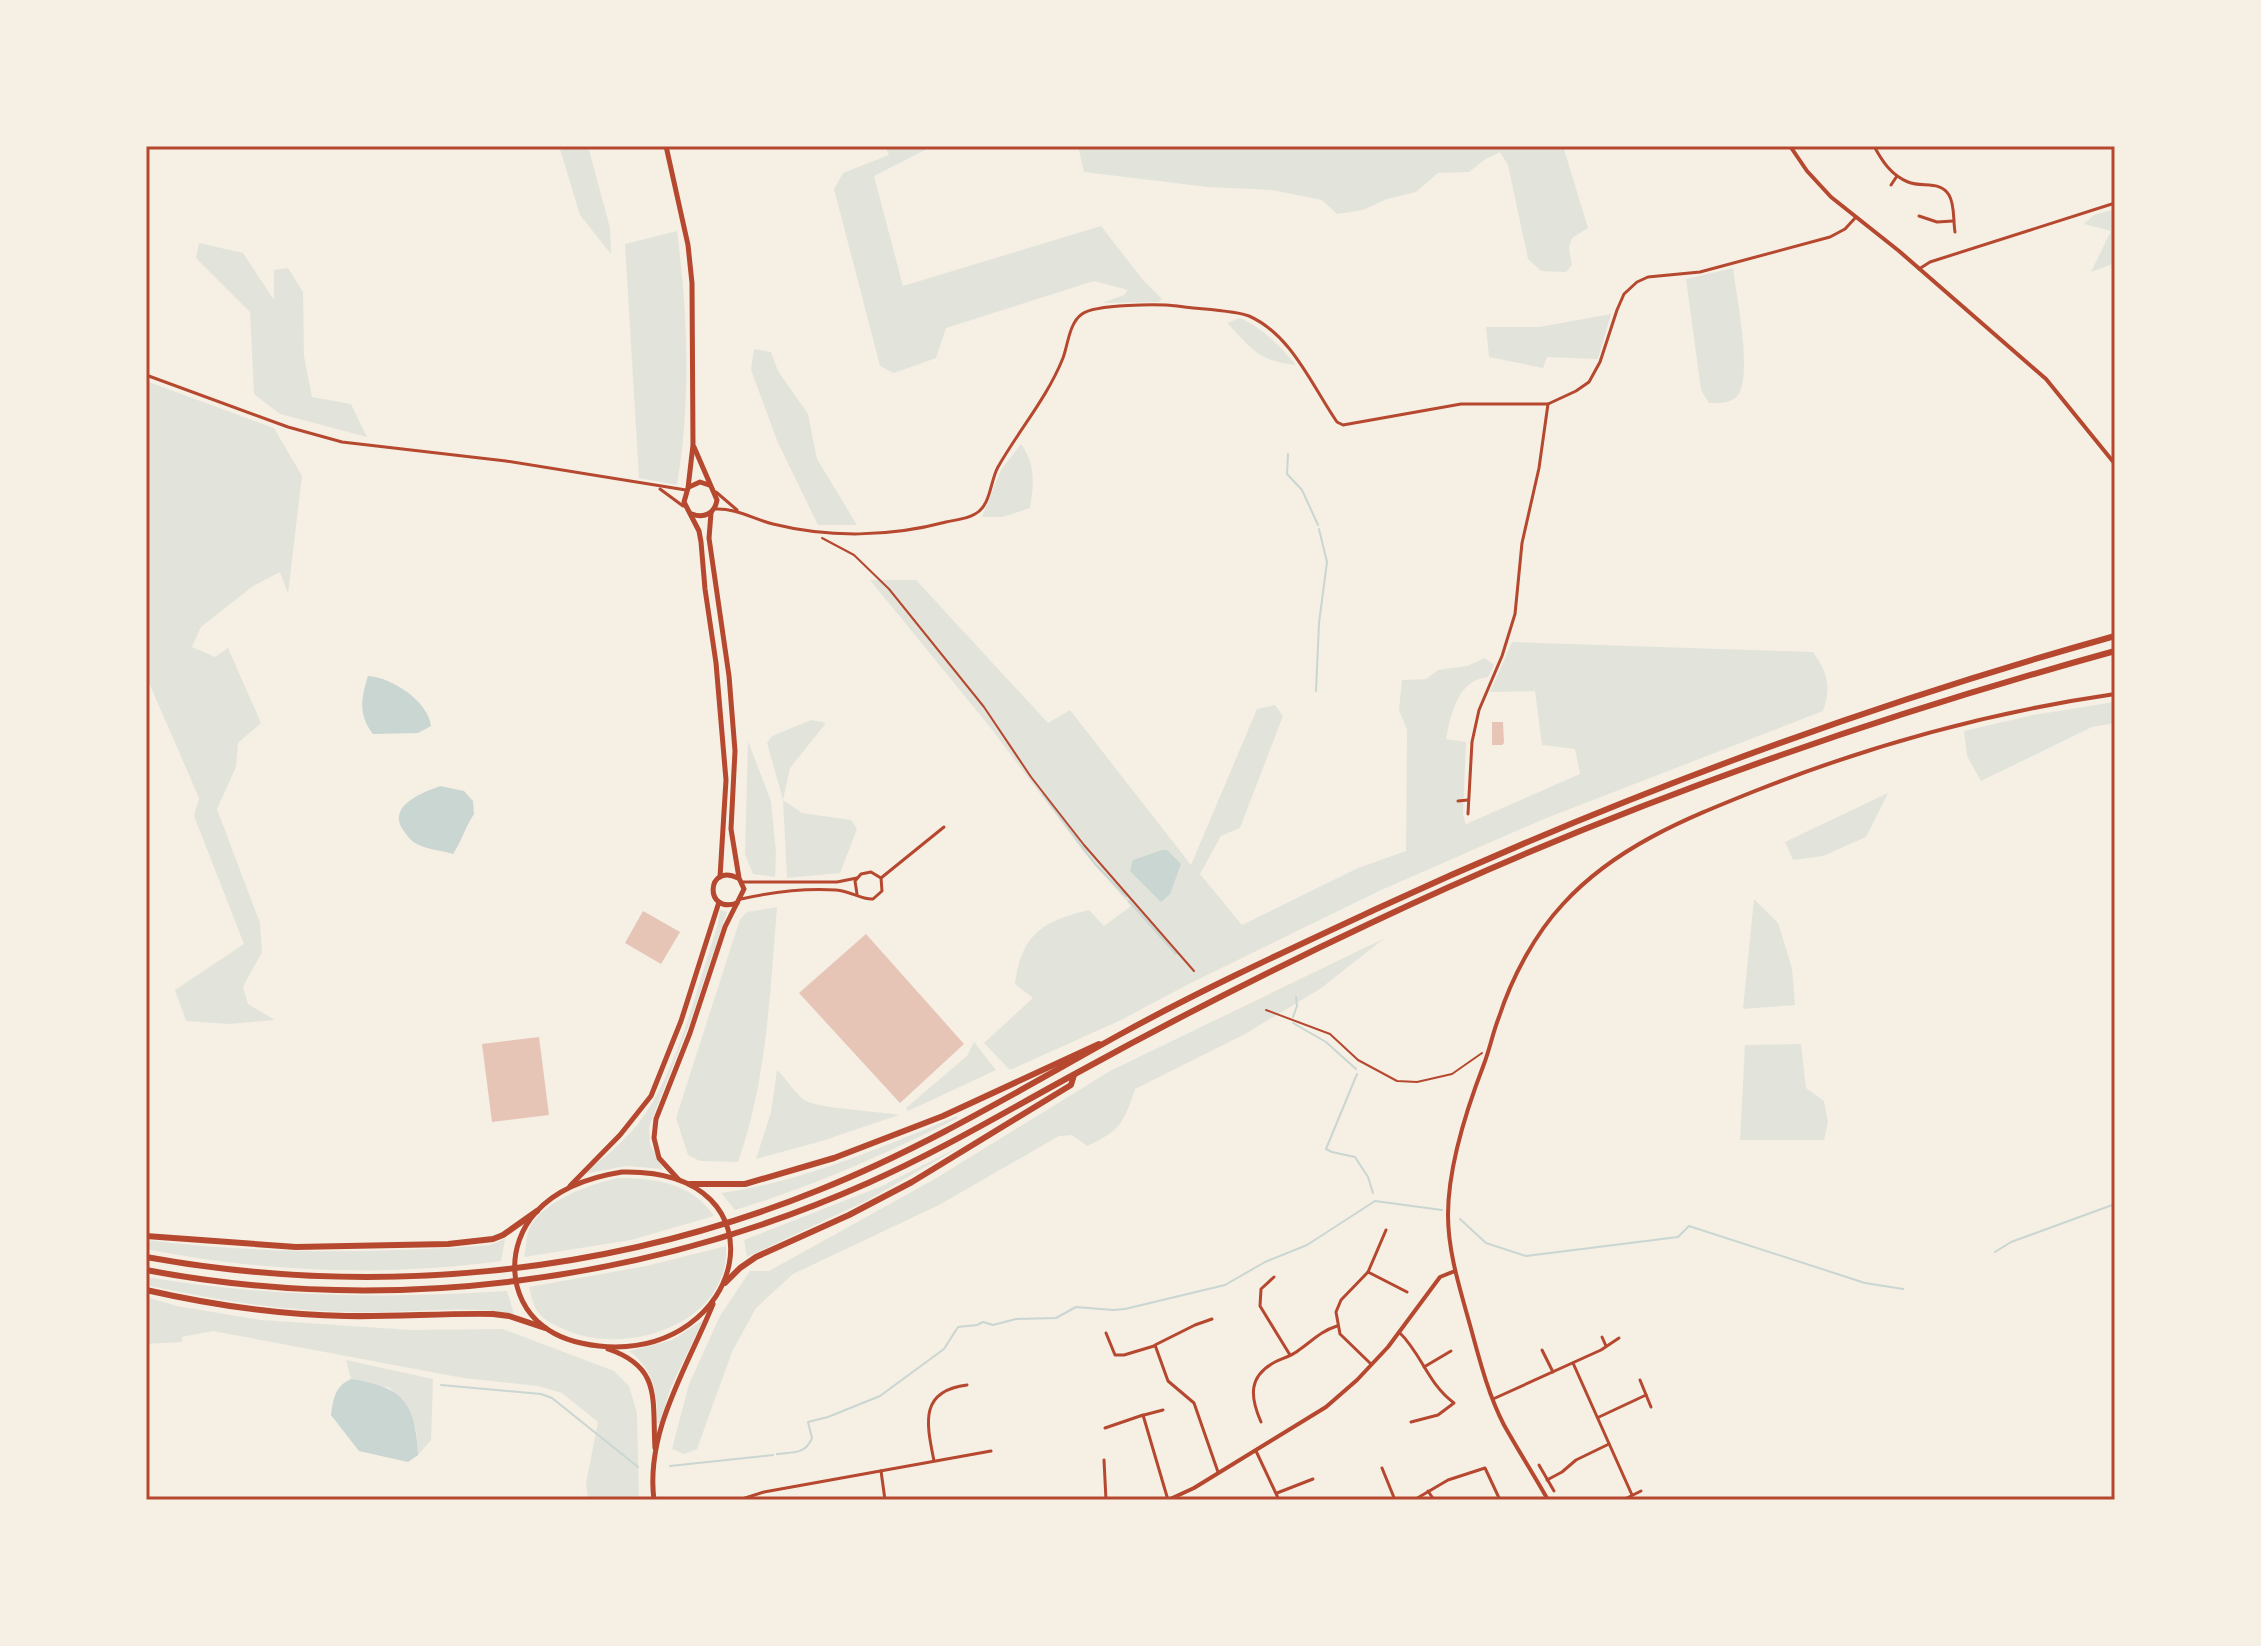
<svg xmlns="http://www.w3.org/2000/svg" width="2261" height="1646" font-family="Figtree,sans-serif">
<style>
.green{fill:#e2e4dc}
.water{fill:#c9d6d2}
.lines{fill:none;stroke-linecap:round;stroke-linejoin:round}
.stream{stroke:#c9d6d2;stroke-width:2}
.building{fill:#e6c5b7}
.path{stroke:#b5482f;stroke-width:2}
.minor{stroke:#b5482f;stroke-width:3}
.tertiary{stroke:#b5482f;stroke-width:4}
.trunk{stroke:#b5482f;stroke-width:5}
.motorway{stroke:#b5482f;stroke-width:6}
.neatline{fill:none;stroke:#b5482f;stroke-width:3}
</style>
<rect width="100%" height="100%" fill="#f6efe4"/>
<!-- green -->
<g class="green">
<path d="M559 146H588L610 228 611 254 580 215Z"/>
<path d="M885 146H933L874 176 903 286 1101 226 1143 280 1162 299 1159 302 1102 303 1124 295 1128 290 1094 281 946 328 936 358 894 373 880 366 834 189 843 173 889 155Z"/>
<path d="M1078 146H1563L1588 228 1572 238 1569 248 1572 265 1566 272 1541 271 1528 259 1508 165 1500 152 1484 160 1469 172 1438 173 1416 192 1387 199 1363 210 1337 214 1322 200 1272 190 1208 187 1084 172Z"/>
<path d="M2115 209V263L2091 272 2111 231 2084 224 2094 215Z"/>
<path d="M677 231C688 314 691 402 677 485L639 478 625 244Z"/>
<path d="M199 243 243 253 274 300V270L288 268 303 292 304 356 312 397 351 404 367 437 280 414 254 394 250 312 196 258Z"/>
<path d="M1733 268C1736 293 1753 376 1738 395 1731 404 1720 403 1709 403L1701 390 1686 279Z"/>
<path d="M1611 314 1598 359 1547 357 1543 368 1489 357 1486 327H1539Z"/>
<path d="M1240 318C1264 329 1279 345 1296 365 1257 361 1253 349 1227 323Z"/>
<path d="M754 349 771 352 778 371 808 414 817 459 857 525H818L778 443 751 370Z"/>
<path d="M146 381 274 428 302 476 288 594 280 572 253 586 201 627 192 647 215 657 228 648 261 723 238 743 236 767 217 809 260 923 262 952 243 987 248 1004 275 1020 229 1024 186 1021 175 990 244 944 194 816 199 798 146 676V391H148Z"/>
<path d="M1021 444C1036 466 1034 483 1030 508L1003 517H982L1001 470Z"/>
<path d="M870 580H916L1048 723 1070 710 1191 865 1257 709 1275 705 1283 716 1240 828 1221 836 1200 874 1242 925 1358 868 1406 851 1407 730 1399 710 1402 680 1426 679 1438 670 1467 666 1485 658 1494 665 1488 677C1457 680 1451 715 1446 739L1466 742 1463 815 1466 824 1580 774 1575 749 1542 745 1535 691 1490 692 1512 642 1813 652C1827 672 1832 686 1823 711L1544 819 1379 891 1189 984 1121 1020 1010 1070 984 1043 1033 998 1015 984C1021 934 1043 921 1089 910L1104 926 1131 906 1086 855 990 727Z"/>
<path d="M2115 702V723L2092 727 1981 781 1967 756 1964 731 2033 715Z"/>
<path d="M811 720 826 723 790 768 783 800 802 813 851 820 857 829 840 873 787 878 783 800 767 743 772 736Z"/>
<path d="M748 741 771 801 776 853 775 877 753 874 745 854Z"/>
<path d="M1888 793 1866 837 1823 856 1793 860 1785 842Z"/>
<path d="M1754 899 1778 923 1792 968 1795 1005 1743 1009Z"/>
<path d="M777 907C770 992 767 1081 738 1162L700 1161 688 1155 676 1118 740 919 747 912Z"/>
<path d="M720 910 727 912 692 1017 649 1127 650 1144 663 1169 626 1166 584 1174C603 1158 623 1143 638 1124 678 1072 697 986 718 924Z"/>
<path d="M1385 938 1320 989 1245 1034 1135 1089C1124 1123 1120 1131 1087 1146L1072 1135 1059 1136 939 1205 793 1274 756 1308 732 1352 697 1449 684 1454 672 1449 689 1384 720 1316 750 1271H769L933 1180 1110 1071Z"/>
<path d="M974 1042 996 1070 908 1111 906 1108 967 1056Z"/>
<path d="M1801 1044 1806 1088 1824 1101 1828 1122 1824 1140H1740L1745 1045Z"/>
<path d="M777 1070C787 1079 793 1091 803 1099 815 1109 879 1111 899 1115L822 1141 756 1159 771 1112Z"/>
<path d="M957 1116 958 1118C885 1154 812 1187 735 1210L721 1193C802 1182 883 1147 957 1116Z"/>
<path d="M965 1144 868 1200 747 1257 744 1240 882 1186Z"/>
<path d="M618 1178C655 1178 692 1183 714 1216L631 1240 524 1257C526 1249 526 1239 528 1232 540 1201 588 1185 618 1178Z"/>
<path d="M505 1239 501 1261C385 1277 261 1272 146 1249V1240C260 1254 376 1254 490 1245Z"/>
<path d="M726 1246C730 1323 629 1356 568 1331 557 1326 544 1321 537 1311 533 1304 531 1295 529 1287L646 1266Z"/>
<path d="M146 1277C267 1297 385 1299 507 1291L514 1314C462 1304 407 1314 354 1312 283 1311 215 1300 146 1285Z"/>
<path d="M146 1297 177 1306 261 1320 411 1330 503 1329 614 1371 629 1386 637 1413 639 1500H588L586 1483 598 1422 562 1393 538 1386 463 1378 213 1331 182 1337V1342L146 1344Z"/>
<path d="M703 1320 670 1389 660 1423H657C658 1393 654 1370 629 1351L672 1340Z"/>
<path d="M346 1360 433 1379 431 1440 418 1455 416 1429 390 1388 351 1379Z"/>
</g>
<!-- water -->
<g class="water">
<path d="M368 676C391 677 428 701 431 726L418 733 373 734C358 715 361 698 368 676Z"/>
<path d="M440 786 464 791 473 801 474 814C465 827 462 841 453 854 441 850 428 850 417 844 411 841 407 836 404 831 386 806 422 793 440 786Z"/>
<path d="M1162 850H1167L1181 864 1170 894 1161 902 1130 871 1133 860Z"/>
<path d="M351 1379C403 1387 415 1402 418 1455L408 1462 359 1451 331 1415C333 1399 335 1386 351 1379Z"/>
</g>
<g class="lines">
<!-- stream -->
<g class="stream">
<path d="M1288 454 1287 474 1302 490 1318 525"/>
<path d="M1316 691 1319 623 1327 562 1319 529"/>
<path d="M1043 794 1095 864 1126 896"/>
<path d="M1129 901 1176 954"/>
<path d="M1293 1017 1297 1006 1296 997"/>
<path d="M1293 1023 1326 1042 1356 1069"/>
<path d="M1357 1074 1326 1149 1332 1152 1355 1157 1368 1177 1373 1193"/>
<path d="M1460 1219 1486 1243 1526 1256 1678 1237 1689 1226 1865 1283 1903 1289"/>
<path d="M1995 1252 2011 1242 2115 1204"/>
<path d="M441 1385 541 1394 552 1398 638 1467"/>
<path d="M777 1454C792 1452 805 1455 812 1438L808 1422 828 1417 880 1396 944 1349 958 1327 977 1325 983 1322 993 1325 1016 1319 1056 1318 1076 1307 1113 1310 1125 1309 1225 1285 1265 1262 1307 1245 1375 1201 1442 1210"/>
<path d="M670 1466 773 1455"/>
</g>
</g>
<!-- building -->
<g class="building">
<path d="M1492 722H1503L1504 743 1502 745H1492Z"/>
<path d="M643 911 680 932 661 964 625 943Z"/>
<path d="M866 934 964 1044 900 1103 799 993Z"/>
<path d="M539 1037 549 1115 492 1122 482 1044Z"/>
</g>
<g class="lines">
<!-- path -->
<g class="path">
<path d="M822 538 854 555 889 589 984 707 1031 777 1084 845 1194 971"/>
<path d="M1266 1010 1330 1034 1358 1060 1397 1081 1417 1082 1452 1074 1482 1053"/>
</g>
<!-- minor -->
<g class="minor">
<path d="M1874 146C1882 161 1891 175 1908 182 1922 188 1940 180 1949 195 1955 205 1953 220 1955 232"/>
<path d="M1891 185 1897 176"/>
<path d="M1919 216 1937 222 1953 221"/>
<path d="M1919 269 1930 262 2115 203"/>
<path d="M146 375 288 427 342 442 506 461 686 490"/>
<path d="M660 489 683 506"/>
<path d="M716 492 737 510"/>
<path d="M715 509C736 508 753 519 773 524 829 538 890 537 946 522 955 520 967 519 975 514 991 506 990 481 998 467 1019 430 1047 398 1063 358 1068 345 1069 323 1082 314 1095 304 1160 304 1177 306 1195 309 1235 310 1249 316 1292 335 1312 386 1337 422L1343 425 1461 404H1548L1576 391 1589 382 1600 362 1617 310 1624 294 1637 282 1648 277 1700 272 1830 237 1845 229 1856 217"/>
<path d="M1458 801 1468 800"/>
<path d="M1468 814 1472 742 1479 710 1502 656 1515 614 1522 543 1539 468 1548 404"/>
<path d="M881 878 944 827"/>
<path d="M742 882H837L857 878"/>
<path d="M741 899C772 892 805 888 836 890 851 891 861 900 873 899L882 891 881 878 871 872 861 874 855 881 857 894"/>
<path d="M1368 1272 1407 1292"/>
<path d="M1274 1277 1261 1289 1260 1306 1290 1355"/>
<path d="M1212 1319 1195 1325 1155 1345 1168 1381 1194 1403 1218 1472"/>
<path d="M1399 1332C1422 1354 1427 1383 1454 1403L1438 1415 1411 1422"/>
<path d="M1106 1333 1115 1355H1124L1154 1346"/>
<path d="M1602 1337 1606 1346"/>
<path d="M1542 1350 1553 1372"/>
<path d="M1573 1363 1632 1495"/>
<path d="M1371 1364 1340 1334 1336 1312 1341 1300 1368 1272 1386 1230"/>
<path d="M1424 1367 1451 1351"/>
<path d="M1640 1380 1651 1407"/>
<path d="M1493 1399 1601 1350 1619 1338"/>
<path d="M1144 1415 1163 1410"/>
<path d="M1599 1417 1646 1395"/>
<path d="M1261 1422C1250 1397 1248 1376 1275 1362 1283 1358 1292 1356 1299 1350 1312 1341 1321 1331 1337 1326"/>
<path d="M1105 1428 1143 1415 1168 1500"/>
<path d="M1256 1451 1279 1500"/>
<path d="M1104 1460 1106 1500"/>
<path d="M934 1461C927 1425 918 1391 967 1385"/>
<path d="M1539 1465 1554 1491"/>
<path d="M1382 1468 1395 1500"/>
<path d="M881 1471 885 1500"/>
<path d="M1547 1480 1562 1472 1576 1460 1609 1444"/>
<path d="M1428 1491 1434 1500"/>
<path d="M1277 1493 1313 1479"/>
<path d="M739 1500 764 1492 991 1451"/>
<path d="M1414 1500 1448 1480 1485 1468 1500 1500"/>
<path d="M1623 1500 1641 1491"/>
</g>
<!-- tertiary -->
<g class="tertiary">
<path d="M1790 146 1807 171 1831 197 1899 251 2046 379 2115 464"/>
<path d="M1168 1500 1194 1488 1326 1407 1357 1380 1388 1347 1440 1277 1455 1271"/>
<path d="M1548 1500C1534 1475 1518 1450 1504 1425 1488 1394 1479 1358 1470 1325 1460 1289 1448 1252 1448 1215 1448 1168 1467 1108 1484 1064 1490 1048 1493 1032 1499 1017 1512 977 1535 934 1563 904 1615 847 1685 819 1755 791 1871 745 1991 712 2115 694"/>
</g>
<!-- trunk -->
<g class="trunk">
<path d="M666 146 688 245 692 283 693 445 688 488 684 502 699 531 701 542 705 589 716 663 726 780 720 877"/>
<path d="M689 487 700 482 709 485"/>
<path d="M692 514C704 519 715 513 717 500L694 447"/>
<path d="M737 903C704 915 706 862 738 878"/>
<path d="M622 1172C791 1168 747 1361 599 1346 580 1344 558 1338 543 1326 507 1298 506 1245 536 1212 558 1188 590 1177 622 1172Z"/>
<path d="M678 1179 659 1158 654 1138 656 1119 690 1033 725 927 744 889 739 878 731 829 735 751 729 676 709 538 711 513"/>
<path d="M570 1186 620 1135 651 1096 681 1021 719 902"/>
<path d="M608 1349C662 1367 652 1400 655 1448"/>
<path d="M654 1500C645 1431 688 1366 713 1304"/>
</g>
<!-- motorway -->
<g class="motorway">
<path d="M690 1184H745L834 1158 943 1116 1099 1044"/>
<path d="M146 1236 296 1247 448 1244 493 1239 503 1235 537 1211"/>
<path d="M146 1257C371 1298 607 1276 819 1190 924 1148 1020 1090 1119 1035 1201 990 1288 950 1374 910 1614 799 1860 707 2115 636"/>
<path d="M146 1270C388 1316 643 1283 868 1183 938 1152 1005 1112 1073 1075 1171 1021 1271 970 1373 922 1611 809 1861 721 2115 651"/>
<path d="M725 1283 740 1268 756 1257 849 1215 912 1182 1071 1085 1074 1075"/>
<path d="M146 1290C212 1305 278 1315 346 1316 395 1317 444 1313 493 1314L509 1316 545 1328"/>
</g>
</g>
<!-- border -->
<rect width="2261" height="1646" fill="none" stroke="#f6efe4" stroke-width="296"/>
<rect x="148" y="148" width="1965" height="1350" class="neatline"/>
</svg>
